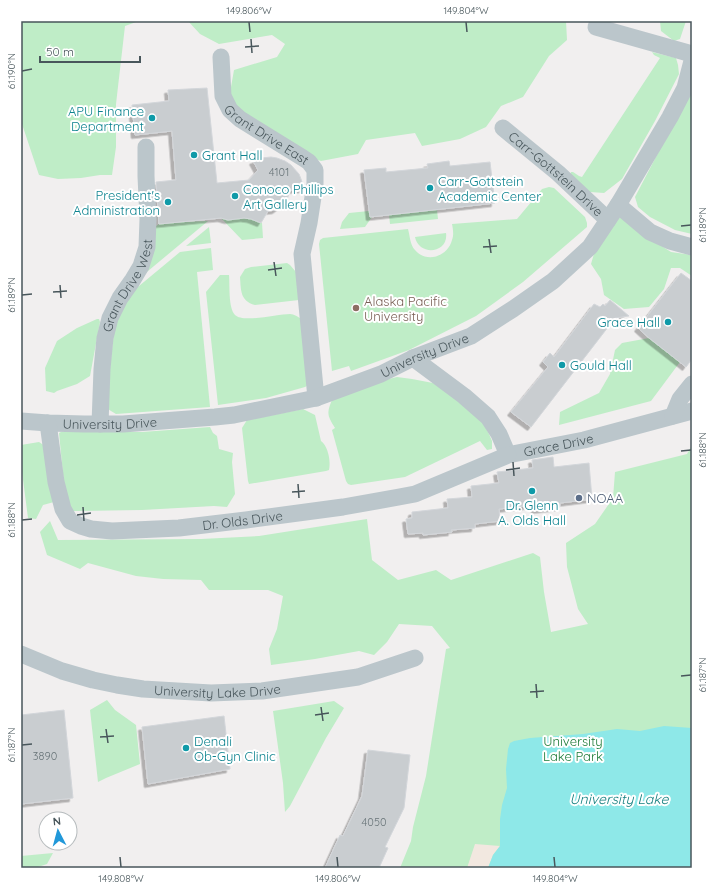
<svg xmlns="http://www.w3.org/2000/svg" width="713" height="889" font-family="Quicksand,sans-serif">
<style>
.green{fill:#bfedc7}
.sand{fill:#f2e8e0}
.water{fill:#8ee8e8}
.building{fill:#c9cdd0;stroke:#d3d6da;filter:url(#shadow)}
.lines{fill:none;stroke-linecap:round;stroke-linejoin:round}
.minor{stroke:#bbc6cb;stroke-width:17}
.ticks{fill:none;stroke:#48565b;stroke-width:1.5}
.culture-dot{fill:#0f9aa8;stroke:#fff;stroke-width:1.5}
.education-dot{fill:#8d6e63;stroke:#fff;stroke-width:1.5}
.service-dot{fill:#5c6f8a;stroke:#fff;stroke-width:1.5}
.labels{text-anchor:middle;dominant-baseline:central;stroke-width:4;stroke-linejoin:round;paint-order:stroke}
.number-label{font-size:11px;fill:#687478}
.culture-label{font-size:13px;fill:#0d838f;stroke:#fff;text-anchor:start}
.street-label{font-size:13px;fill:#48565b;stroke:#fff}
.education-label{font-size:13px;fill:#785e54;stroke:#fff;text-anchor:start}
.service-label{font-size:13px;fill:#4e5e75;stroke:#fff;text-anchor:start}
.park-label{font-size:13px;fill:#1b7a36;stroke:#fff}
.water-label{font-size:14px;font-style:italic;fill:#127e7e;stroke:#fff}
.neatline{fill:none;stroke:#48565b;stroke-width:1.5}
.ticks-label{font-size:10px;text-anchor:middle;fill:#48565b}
</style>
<defs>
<filter id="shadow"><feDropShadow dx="-3.5" dy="3.5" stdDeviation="0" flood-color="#0004"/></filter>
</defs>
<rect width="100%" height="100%" fill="#f1efef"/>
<!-- green -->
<g class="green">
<path d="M21 21H139L125 26 116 104V147L112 175H100L81 178 58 179 39 175 21 121Z"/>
<path d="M188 21H566L567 40 549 56 523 97 501 106 486 127 460 139 422 146 415 133 366 140 358 154 321 161 312 158 249 121 231 100V87L234 70 277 57 285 44 272 35 219 44 200 34Z"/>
<path d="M660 21H686L680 39 674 41 661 31Z"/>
<path d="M652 52 676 58 678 65 679 74 655 121 622 179 604 193 590 192 570 176 571 172H573L579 176 582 177 660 58 654 55Z"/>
<path d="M692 88V234L675 230 650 217 638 207 635 197Z"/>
<path d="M549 187 554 188 585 217 587 223V227L523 282 476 316 409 350 351 371 349 366 332 371 319 244 320 240 323 238 408 229C410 236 410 245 415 250 427 264 448 256 452 240 454 235 453 229 452 224L517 219 542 189Z"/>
<path d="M437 210 438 219 390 224 389 215Z"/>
<path d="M369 211 370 217H372L365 227 340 229 342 222 349 213Z"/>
<path d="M620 217 646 236 671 252 692 255V276L680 268H671L664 289 649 307 624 309 604 295 601 279 591 264 596 247Z"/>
<path d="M221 218C229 220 236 218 245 218 251 218 256 221 262 223L263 238 242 240Z"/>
<path d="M208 221 142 276 152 229 159 224 182 222Z"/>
<path d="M209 227 211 243 186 246Z"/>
<path d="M446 233C449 253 419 257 415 237Z"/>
<path d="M211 248 213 270 197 272 210 407 116 414 111 411 108 409 107 396 113 340 116 321 133 291 180 252Z"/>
<path d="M287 263 290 265 296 272 299 300 255 305C240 301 241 290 240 277L245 269 251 267Z"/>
<path d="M220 275H229C230 285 228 307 235 315 243 323 278 314 290 314 294 314 298 317 302 319L310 384 305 387 266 398 218 405 206 292Z"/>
<path d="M97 319H99L100 322 90 376 77 384 57 391 54 393 46 391 45 368 57 341 77 328Z"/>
<path d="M649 338 680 362 651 401 559 425 560 412 599 393 610 374 615 350 622 343Z"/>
<path d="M397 377 412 379 433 383 471 409 479 415 489 434 492 441V449L487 450 480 441 405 477 351 485 348 484 346 481 332 430 335 428C328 416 326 414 332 400L385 380Z"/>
<path d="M303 409 315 415 321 441C328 446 331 461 329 470L326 471 249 484 248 481 242 428 247 420Z"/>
<path d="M210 427 213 433 217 436 219 449 233 453 232 462 235 494 227 507 214 506 142 510 78 511H72L68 508 63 474 59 433 61 432H142Z"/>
<path d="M39 442 48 448 54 502 43 505 36 519 28 518 21 464V445Z"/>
<path d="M692 445V868H400L411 841 413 827 426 776 446 649 450 648 432 626 399 624 387 642 374 655 359 651 315 659 271 665 269 649 277 629 283 596 268 590H209L201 580 163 579 136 576 88 563 80 569 47 555 40 532 50 521 58 540 201 539 259 536 367 519 372 560 398 580 436 570 451 580 533 553 540 557 544 592 551 632 588 624 578 609 567 567 566 543 595 524 613 498 615 472 687 454Z"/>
<path d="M107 700 115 710 136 725 140 764 106 778 98 782 90 710Z"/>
<path d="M334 701 344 708 326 738 290 806 285 812 283 783 273 711Z"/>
<path d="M53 853 47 864 35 868H21V856Z"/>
</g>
<!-- sand -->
<path class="sand" d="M475 844 500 846 493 855 488 868H467Z"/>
<!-- water -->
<path class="water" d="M664 726 692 728V868H488L493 855 500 846V819L502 805 507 788 506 769 508 749 510 743 514 741 530 738 583 734 617 729 640 731Z"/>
<!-- building -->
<g class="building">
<path d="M207 88 217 183 249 180 258 170 253 161 261 158 271 157 277 158 285 161 291 165 299 174 301 179 304 189 290 190 287 200 284 204 276 210 268 211 261 223 251 219 244 218 228 220 221 218 159 224 156 182 176 180 172 131 135 135 132 105 169 101 168 90Z"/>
<path d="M449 161 450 166 490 162 495 203 370 217 364 170 386 168V172L428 168 427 164Z"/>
<path d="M681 273 692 281V359L686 367 649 338 638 328Z"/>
<path d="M610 300 629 316 615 318 531 427 511 412 548 367 543 362 550 353 554 357 594 304 600 307 603 304 605 306Z"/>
<path d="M553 457 554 467 589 463 592 499 560 503V507L535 510V505L499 509 500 521 475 524V528L451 530 452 532 423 535V533L408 534 406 519 412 518V512L448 508 447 499 472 497 471 486 499 483 497 472 533 468 532 460Z"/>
<path d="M64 710 73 798 21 804V715Z"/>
<path d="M224 716 230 769 148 784 142 727Z"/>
<path d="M368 750 410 755 404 808 385 847 388 848 379 868H325L340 835 343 836 362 796Z"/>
</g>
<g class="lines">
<!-- minor -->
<g class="minor">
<path d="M596 27 692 54"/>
<path id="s1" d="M221 57 223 96 230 110 240 119 303 158 309 162 315 170V184L309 223 302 254 316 398"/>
<path id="s2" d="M503 128 558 173 608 220"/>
<path d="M618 205 650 232 670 241 692 247"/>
<path id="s3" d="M413 358 464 396 488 417 499 434 508 455 584 440 692 411"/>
<path d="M673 416 680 399 692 384"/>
<path id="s4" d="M21 421 48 423 84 424H123L215 417 234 415 316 398 381 374 413 358 471 336 513 309 553 281 590 247 618 205 670 117 685 88 692 61"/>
<path id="s5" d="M48 423 56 482 63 509 70 521 81 526 91 529 112 531 179 528 246 520 343 507 399 497 415 494 470 471 508 455"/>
<path id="s6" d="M100 424 102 369 105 338 110 318 120 298 132 281 141 266 147 247 148 219 146 176V147"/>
<path id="s7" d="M21 654 62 671 93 680 117 685 143 689 211 693 262 691 358 677 415 658"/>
</g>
</g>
<!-- ticks -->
<path class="ticks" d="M249 22 250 32M466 22 467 32M251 39 252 53M245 47 259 46M22 71 32 69M681 226 691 225M489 239 491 253M483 247 497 246M274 262 276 276M268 270 282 268M60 285 61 298M53 292 67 291M22 295 32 294M681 451 691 450M513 462 514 476M506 470 520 468M298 484 299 498M292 492 305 491M83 507 84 521M77 515 91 513M22 520 32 519M681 676 691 675M536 684 537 698M530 692 544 691M321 707 323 721M315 715 329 713M106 729 108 743M100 737 114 736M22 745 32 744M120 857 121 867M337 857 338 867M554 857 555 867"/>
<!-- markers -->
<g class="culture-dot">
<circle cx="152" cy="118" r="4"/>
<circle cx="194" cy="155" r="4"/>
<circle cx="430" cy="188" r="4"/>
<circle cx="235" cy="196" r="4"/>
<circle cx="168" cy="202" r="4"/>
<circle cx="668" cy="322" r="4"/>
<circle cx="562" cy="365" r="4"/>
<circle cx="532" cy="491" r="4"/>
<circle cx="186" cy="748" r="4"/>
</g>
<circle class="education-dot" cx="356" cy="308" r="4"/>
<circle class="service-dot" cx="579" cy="498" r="4"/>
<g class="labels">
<!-- number labels -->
<g class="number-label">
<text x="279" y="172">4101</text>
<text x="45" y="756">3890</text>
<text x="374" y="822">4050</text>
</g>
<!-- culture labels -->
<g class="culture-label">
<text x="144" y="111" text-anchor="end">APU Finance<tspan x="144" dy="15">Department</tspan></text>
<text x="202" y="155">Grant Hall</text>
<text x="438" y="181">Carr-Gottstein<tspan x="438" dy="15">Academic Center</tspan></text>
<text x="243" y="189">Conoco Phillips<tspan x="243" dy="15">Art Gallery</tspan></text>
<text x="160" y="195" text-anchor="end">President's<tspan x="160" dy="15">Administration</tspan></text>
<text x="660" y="322" text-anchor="end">Grace Hall</text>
<text x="570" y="365">Gould Hall</text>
<text x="532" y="505" text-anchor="middle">Dr. Glenn<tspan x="532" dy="15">A. Olds Hall</tspan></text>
<text x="194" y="741">Denali<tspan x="194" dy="15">Ob-Gyn Clinic</tspan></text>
</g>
<!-- street labels -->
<g class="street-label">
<text stroke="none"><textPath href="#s1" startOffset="99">Grant Drive East</textPath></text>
<text stroke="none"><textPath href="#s2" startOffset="70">Carr-Gottstein Drive</textPath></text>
<text stroke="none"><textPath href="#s6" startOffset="144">Grant Drive West</textPath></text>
<text stroke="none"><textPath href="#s4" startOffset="414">University Drive</textPath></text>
<text stroke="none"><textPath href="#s4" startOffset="89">University Drive</textPath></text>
<text stroke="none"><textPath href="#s3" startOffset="190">Grace Drive</textPath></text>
<text stroke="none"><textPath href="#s5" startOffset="276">Dr. Olds Drive</textPath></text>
<text stroke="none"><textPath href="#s7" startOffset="202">University Lake Drive</textPath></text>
</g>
<!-- education labels -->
<g class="education-label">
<text x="364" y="301">Alaska Pacific<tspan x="364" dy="15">University</tspan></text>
</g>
<!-- service labels -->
<g class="service-label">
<text x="587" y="498">NOAA</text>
</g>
<!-- park labels -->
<g class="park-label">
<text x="573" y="741">University<tspan x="573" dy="15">Lake Park</tspan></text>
</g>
<!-- water labels -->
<g class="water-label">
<text x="619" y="799">University Lake</text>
</g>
</g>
<!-- border -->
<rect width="713" height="889" fill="none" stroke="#ffffff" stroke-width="44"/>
<!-- north arrow -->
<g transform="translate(58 831) rotate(354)"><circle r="19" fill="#ffffff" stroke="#b6bbbd"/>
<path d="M0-3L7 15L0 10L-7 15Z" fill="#2198d9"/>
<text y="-6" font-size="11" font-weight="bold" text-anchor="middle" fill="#48565b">N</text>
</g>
<!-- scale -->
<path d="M40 56v6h100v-6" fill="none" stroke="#48565b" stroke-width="2"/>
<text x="46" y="56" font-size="12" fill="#48565b" stroke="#ffffff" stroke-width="3" paint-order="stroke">50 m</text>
<rect x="22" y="22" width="669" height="845" class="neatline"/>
<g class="ticks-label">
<text x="249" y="14">149.806°W</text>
<text x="466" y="14">149.804°W</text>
<text transform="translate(11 71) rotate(-90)" y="4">61.190°N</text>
<text transform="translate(702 225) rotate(-90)" y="4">61.189°N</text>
<text transform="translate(11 295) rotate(-90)" y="4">61.189°N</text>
<text transform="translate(702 450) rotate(-90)" y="4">61.188°N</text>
<text transform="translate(11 520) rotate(-90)" y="4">61.188°N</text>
<text transform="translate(702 675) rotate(-90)" y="4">61.187°N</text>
<text transform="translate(11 745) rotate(-90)" y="4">61.187°N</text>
<text x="121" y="882">149.808°W</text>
<text x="338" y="882">149.806°W</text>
<text x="555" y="882">149.804°W</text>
</g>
</svg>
